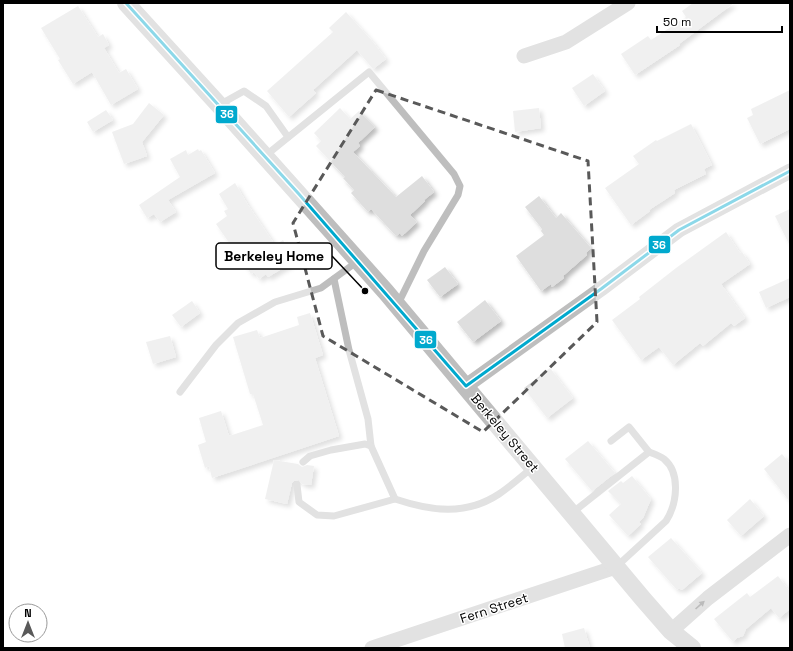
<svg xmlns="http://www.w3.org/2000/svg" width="793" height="651" font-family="'Space Grotesk',sans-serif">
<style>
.building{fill:#dedede;filter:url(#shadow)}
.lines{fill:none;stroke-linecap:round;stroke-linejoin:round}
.service{stroke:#bebebe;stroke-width:7}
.minor{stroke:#bebebe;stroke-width:15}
.tertiary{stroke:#bebebe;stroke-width:18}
.bus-1-casing{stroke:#fff;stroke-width:6}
.bus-1{stroke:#00a9ce;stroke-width:3}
.oneway{fill:#686868}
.marked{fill:none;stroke:#595959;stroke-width:3;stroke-dasharray:8 5;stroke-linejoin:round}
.labels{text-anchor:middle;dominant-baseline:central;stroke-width:3;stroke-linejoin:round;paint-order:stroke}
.street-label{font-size:13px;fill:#000;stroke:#fff}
.leader{fill:none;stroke:#000;stroke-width:1.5}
.callout-dot{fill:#000;stroke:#fff;stroke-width:1.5}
.callout{fill:#fff;stroke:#000;stroke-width:1.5}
.callout-label{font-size:14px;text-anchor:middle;font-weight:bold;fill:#000}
.line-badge{stroke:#fff;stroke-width:1.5}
.badge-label{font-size:11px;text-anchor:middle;font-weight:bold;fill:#fff}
</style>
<defs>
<filter id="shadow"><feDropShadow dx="3.5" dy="3.5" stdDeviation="2" flood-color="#0004"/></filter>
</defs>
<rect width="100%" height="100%" fill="#fff"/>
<!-- building -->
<g class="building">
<path d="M693 3H734L699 29 679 44 680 45 635 75 621 54 648 36 651 40 686 17 682 11Z"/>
<path d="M78 6 98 37 103 34 109 45 104 48 119 73 126 69 138 89 111 105 92 72 73 84 58 60 60 59 41 28Z"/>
<path d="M346 12 373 42 386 59 373 69 357 50 313 90 316 93 289 117 267 91 333 32 329 28Z"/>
<path d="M593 74 605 91 584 106 572 88Z"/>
<path d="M790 90V129L760 144 747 118 753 115 751 109Z"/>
<path d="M149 103 164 115 142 142 147 156 124 164 112 132 133 124Z"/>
<path d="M340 108 350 119 359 111 375 127 358 143 360 146 353 152 396 197 422 176 434 192 424 200 425 201 410 215 417 222 402 236 400 233 396 236 371 209 368 212 351 193 354 190 343 178 345 177 316 146 321 141 314 133Z"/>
<path d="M539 108 541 128 515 132 513 111Z"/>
<path d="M106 110 113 120 93 132 87 122Z"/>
<path d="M691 124 712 165 704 169 706 174 674 190 675 193 649 210 650 211 631 225 605 188 639 164 633 156 656 140 657 141Z"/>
<path d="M198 149 199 151 201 150 215 173 168 200 176 212 160 222 154 214 147 218 139 205 180 177 170 159 186 150 188 155Z"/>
<path d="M235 183 248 205 275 245 283 240 295 261 268 277 266 274 259 279 254 272 251 274 231 243 230 244 216 224 227 216 224 211 228 209 219 194Z"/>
<path d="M539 196 556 218 561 213 591 248 586 253 587 255 563 276 564 278 552 287 551 284 541 291 516 256 544 235 541 231 542 229 525 207Z"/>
<path d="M790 209V246L775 216Z"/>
<path d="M726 232 740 253 742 252 750 264 721 284 745 318 734 326 731 323 703 346 700 343 673 365 659 347 641 360 612 320 640 299 639 297 676 268Z"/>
<path d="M445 267 458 284 440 297 427 280Z"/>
<path d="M790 278V297L766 308 759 292Z"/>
<path d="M485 300 501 321 473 342 457 322Z"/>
<path d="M192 301 200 313 181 327 172 315Z"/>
<path d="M310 313 323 355 315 358 339 436 212 478 209 466 205 468 198 445 206 442 199 418 221 411 229 436 263 425 253 394H250L233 337 257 330 260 338 299 325 297 317Z"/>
<path d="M170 336 176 357 153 364 146 342Z"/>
<path d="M550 368 573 398 547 418 524 388Z"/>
<path d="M588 441 615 473 592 491 565 459Z"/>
<path d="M782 454 790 464V502L764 469Z"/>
<path d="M274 460 298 464 302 467 307 465 314 466 311 485 302 484 299 480 294 481 292 483 287 504 265 499Z"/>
<path d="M632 476 651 499 643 518 639 522 641 524 628 536 609 515 621 504 608 491 621 481 623 483Z"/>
<path d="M750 499 764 516 741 536 727 520Z"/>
<path d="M671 538 702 573 682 590 679 588 677 590 648 557Z"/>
<path d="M778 576 790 592V609L779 618 771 608 746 629 743 636 737 638 733 642 714 619 747 593 750 597Z"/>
<path d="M584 628 590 648H565L562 634Z"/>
</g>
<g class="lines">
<!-- service -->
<g class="service">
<path d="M219 105 244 91 266 106 288 137"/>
<path d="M265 156 369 72 454 174 460 186 458 195 424 251 398 304"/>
<path d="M334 279 349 350 368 419 371 446"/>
<path d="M180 392 216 345 238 323 275 302 321 288 358 261"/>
<path d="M303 462 310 456 331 450 365 444 371 446 395 499C431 511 466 516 499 494 511 486 522 476 533 467"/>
<path d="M297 485 299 502 317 515 334 516 395 499"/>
<path d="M572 513 649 452 629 427 611 441"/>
<path d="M616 567 666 521C677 504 681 473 664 459 660 456 654 454 649 452"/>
</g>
<!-- minor -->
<g class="minor">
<path d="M524 56 566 42 628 3"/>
<path d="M466 386 601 289 679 230 790 171"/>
<path d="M671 631 708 598 790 535"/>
<path d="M372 648 616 567"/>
</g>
<!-- tertiary -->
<path class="tertiary" d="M126 3 219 105 386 292 643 599 671 631 692 648"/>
<defs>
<path id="bus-1" d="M126 3 298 193 466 386 601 289 679 230 790 171"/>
</defs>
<!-- bus-1 casing -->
<use href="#bus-1" class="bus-1-casing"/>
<!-- bus-1 -->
<use href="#bus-1" class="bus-1"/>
</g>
<!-- one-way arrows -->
<defs><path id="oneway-solid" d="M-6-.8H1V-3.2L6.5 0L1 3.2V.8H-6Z"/></defs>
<use class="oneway" href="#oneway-solid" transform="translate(700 605) rotate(-42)"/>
<!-- marked area -->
<path d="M0 0H793V651H0ZM376 90 588 161 597 322 483 432 323 336 293 223Z" fill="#fff" fill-opacity=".55" fill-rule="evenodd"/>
<path class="marked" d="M376 90 588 161 597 322 483 432 323 336 293 223Z"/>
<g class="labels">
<!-- street labels -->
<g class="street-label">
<text transform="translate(505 433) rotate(50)">Berkeley Street</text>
<text transform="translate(494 608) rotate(-18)">Fern Street</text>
</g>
</g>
<!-- callouts -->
<path class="leader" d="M365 291L332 256"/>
<circle class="callout-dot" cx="365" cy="291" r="4"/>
<rect class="callout" x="216" y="243" width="116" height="26" rx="4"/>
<g class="callout-label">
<text x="274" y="261">Berkeley Home</text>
</g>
<g class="line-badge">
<rect x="215" y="105" width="23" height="19" rx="4" fill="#00a9ce"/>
<rect x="648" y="235" width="23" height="19" rx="4" fill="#00a9ce"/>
<rect x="414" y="330" width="23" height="19" rx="4" fill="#00a9ce"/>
</g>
<g class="badge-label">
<text x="227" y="118">36</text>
<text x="659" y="249">36</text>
<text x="426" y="344">36</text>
</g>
<!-- border -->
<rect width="793" height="651" fill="none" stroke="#000000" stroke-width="8"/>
<!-- north arrow -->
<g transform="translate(28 623)"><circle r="19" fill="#ffffff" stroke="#999999"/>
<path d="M0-3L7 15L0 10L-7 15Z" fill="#595959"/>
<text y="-6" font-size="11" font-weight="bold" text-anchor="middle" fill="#000000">N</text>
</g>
<!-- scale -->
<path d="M657 26v6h125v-6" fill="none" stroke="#000000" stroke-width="2"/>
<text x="663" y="26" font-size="12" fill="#000000" stroke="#ffffff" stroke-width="3" paint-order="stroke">50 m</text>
</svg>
